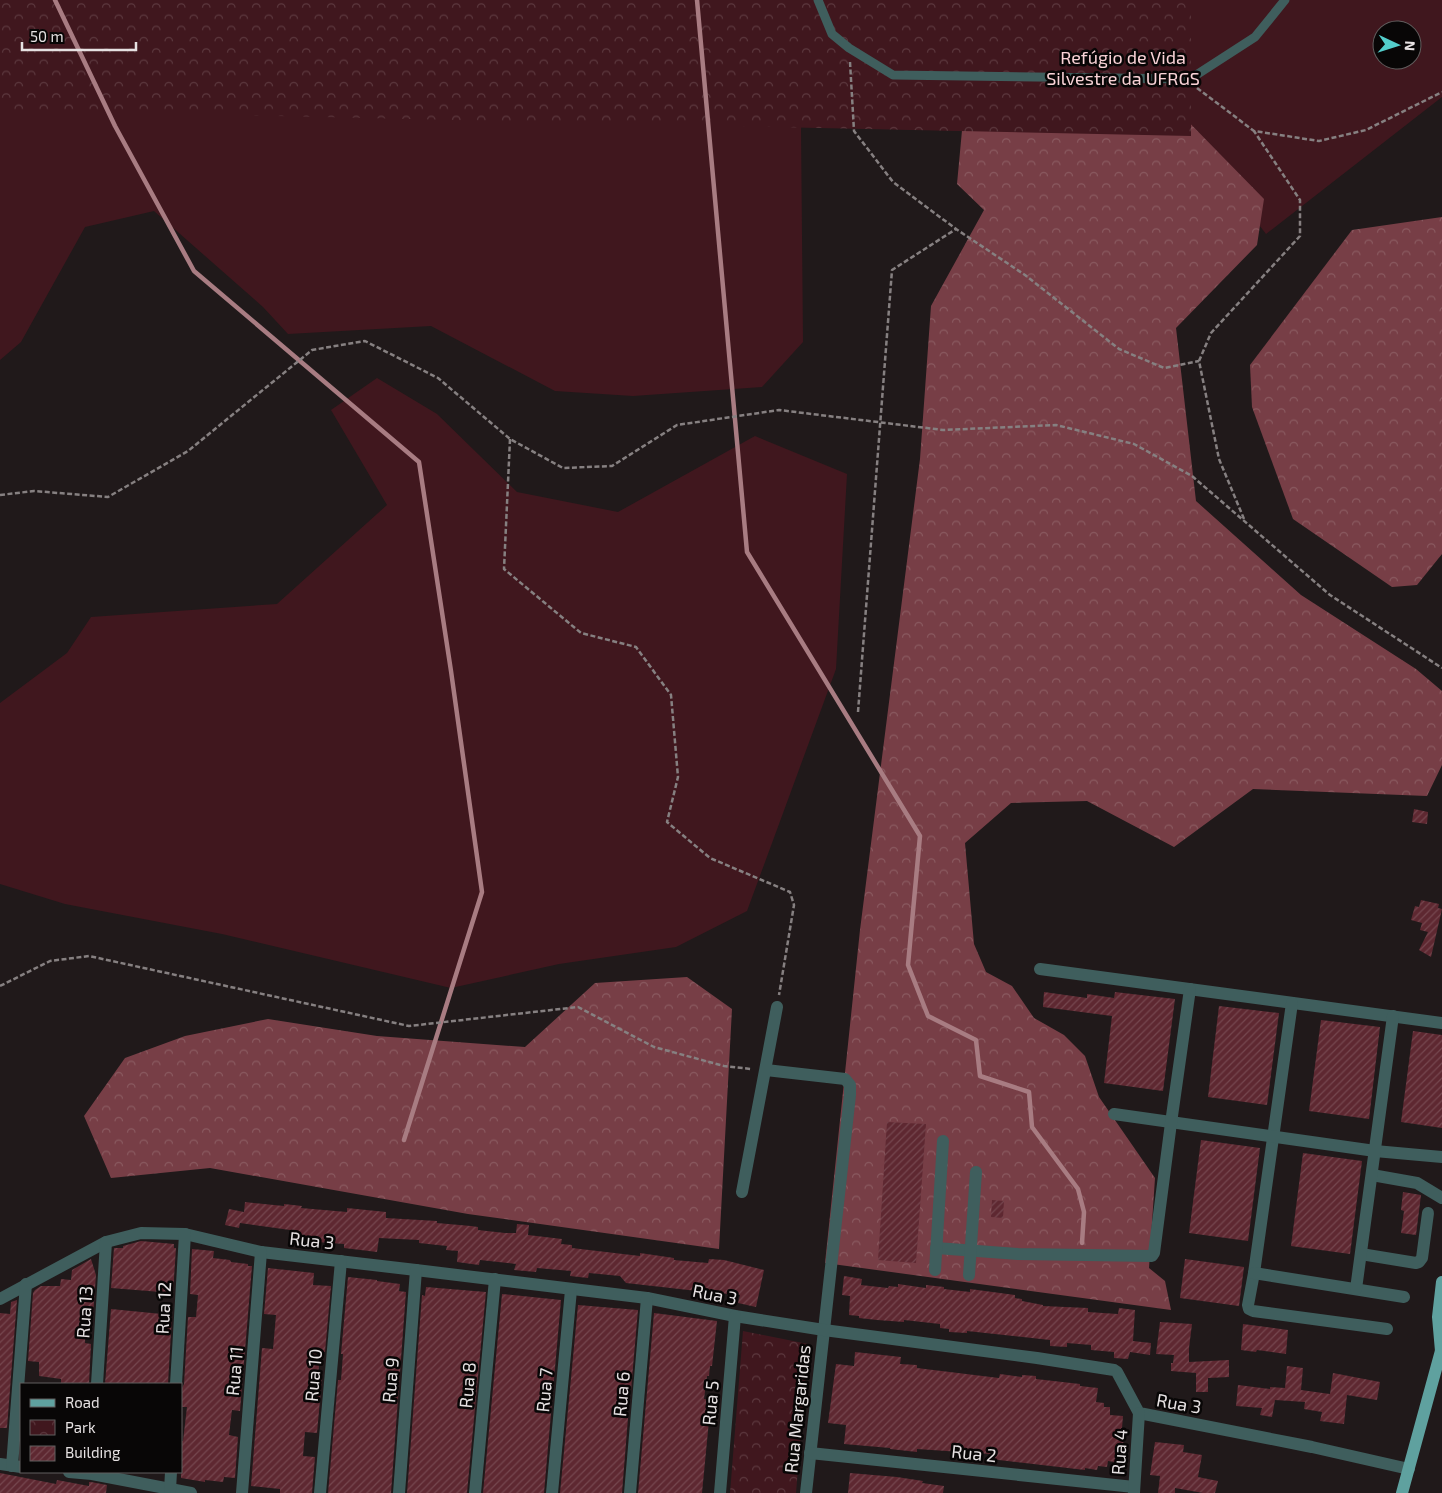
<svg xmlns="http://www.w3.org/2000/svg" width="1442" height="1493" font-family="'Exo 2',sans-serif">
<style>
.grass{fill:#40171e;fill-rule:evenodd}
.forest{fill:url(#forest-crowns)}
.park{fill:url(#park-crowns)}
.lines{fill:none;stroke-linecap:round;stroke-linejoin:round}
.stream{stroke:#a87c82;stroke-width:4.5}
.building{fill:url(#building-hatch)}
.path{stroke:#868081;stroke-width:2.5;stroke-dasharray:5 2.5;stroke-linecap:butt}
.lane{stroke:#3f5e5d;stroke-width:9}
.street{stroke:#3f5e5d;stroke-width:12}
.primary{stroke:#5fa19f;stroke-width:12}
.labels{text-anchor:middle;dominant-baseline:central;stroke-width:5;stroke-linejoin:round;paint-order:stroke}
.park-label{font-size:18px;fill:#f9d2d6;stroke:#080606}
.street-label{font-size:18px;fill:#e6e1e2;stroke:#080606}
</style>
<defs>
<pattern id="forest-crowns" width="20" height="18" patternUnits="userSpaceOnUse" patternTransform="scale(1.25)"><rect width="20" height="18" fill="#773e46"/><path d="M2 6a3 3 0 1 1 6 0M12 15a3 3 0 1 1 6 0" fill="none" stroke="#8a5a60"/></pattern>
<pattern id="park-crowns" width="20" height="18" patternUnits="userSpaceOnUse" patternTransform="scale(1.25)"><rect width="20" height="18" fill="#40171e"/><path d="M2 6a3 3 0 1 1 6 0M12 15a3 3 0 1 1 6 0" fill="none" stroke="#5c383e"/></pattern>
<pattern id="building-hatch" width="6" height="6" patternUnits="userSpaceOnUse" patternTransform="scale(1.25)"><rect width="6" height="6" fill="#5e2831"/><path d="M-1 1l2-2M0 6l6-6M5 7l2-2" fill="none" stroke="#75474f"/></pattern>
</defs>
<rect width="100%" height="100%" fill="#20191a"/>
<!-- grass -->
<g class="grass">
<path d="M0 0H1442V97L1266 234 1191 136 801 127 803 342 762 387 633 396 555 391 431 326 288 334 263 307 154 211 85 227 21 342 0 360ZM1382 30H1412V60H1382Z"/>
<path d="M377 378 437 414 517 492 618 512 755 436 847 474 836 669 747 911 676 947 559 964 451 988 222 934 65 904 0 884V703L67 653 91 617 277 604 387 505 331 410Z"/>
</g>
<!-- forest -->
<g class="forest">
<path d="M1173 106 1264 199 1257 245 1176 328 1196 501 1301 595 1416 669 1442 691V765L1427 796 1253 789 1174 847 1087 801 1011 803 965 843 974 944 986 972 1012 986 1034 1018 1064 1035 1085 1056 1099 1097 1155 1178 1149 1268 1165 1281 1171 1310 825 1263 860 930 920 459 931 306 984 210 957 184 964 109Z"/>
<path d="M1442 217V554L1417 585 1392 587 1293 519 1252 407 1250 365 1352 230Z"/>
<path d="M687 977 732 1009 719 1249 468 1214 210 1168 111 1178 84 1116 125 1058 185 1036 268 1019 377 1036 525 1047 595 983Z"/>
</g>
<!-- park -->
<g class="park">
<path d="M0 0H1191V136L0 110Z"/>
<path d="M743 1331 808 1344 796 1493H730Z"/>
</g>
<g class="lines">
<!-- stream -->
<g class="stream">
<path d="M55 0 115 126 194 271 419 462 451 671 482 892 404 1140"/>
<path d="M697 0 747 552 920 836 908 965 928 1016 976 1040 980 1076 1029 1092 1032 1127 1078 1189 1084 1212 1082 1243"/>
</g>
</g>
<!-- building -->
<g class="building">
<path d="M1414 809 1428 812 1427 824 1412 822Z"/>
<path d="M1421 900 1439 904 1438 908 1442 909 1431 957 1419 950 1428 932 1420 930 1422 923 1411 920 1415 906 1419 907Z"/>
<path d="M1044 992 1087 998V994L1114 998 1115 992 1175 999 1163 1091 1104 1083 1112 1016 1043 1007Z"/>
<path d="M1219 1006 1279 1013 1267 1105 1208 1097Z"/>
<path d="M1321 1020 1380 1027 1369 1119 1309 1111Z"/>
<path d="M1413 1031 1442 1035V1128L1401 1122Z"/>
<path d="M887 1122 926 1124 916 1263 878 1260Z"/>
<path d="M1201 1140 1260 1148 1248 1241 1189 1233Z"/>
<path d="M1303 1153 1362 1161 1350 1254 1291 1246Z"/>
<path d="M1403 1192 1421 1195 1416 1235 1401 1233 1404 1211 1401 1210Z"/>
<path d="M992 1200 1004 1201 1003 1218 991 1217Z"/>
<path d="M245 1202 284 1206V1204L302 1206 301 1208 347 1212V1208L386 1212V1218L437 1221V1223L471 1226 478 1227V1230L505 1233H516L517 1224 529 1225 528 1235 562 1239 561 1244 572 1245V1248L640 1256V1253L674 1258V1260L708 1263 709 1259 724 1260 764 1270 756 1307 738 1303 740 1295 706 1292 626 1283 620 1276 589 1273 588 1278 570 1276 571 1271 537 1268 536 1272 514 1270 516 1264 480 1260 479 1265 457 1262 458 1251 446 1250 447 1246 419 1243V1240L379 1238 377 1252 344 1248V1244L289 1240 290 1230 240 1223 239 1228 225 1225 229 1209 244 1212Z"/>
<path d="M141 1241 174 1244V1248H176L173 1293 111 1288 114 1248H123V1246Z"/>
<path d="M192 1249 214 1251 213 1258 230 1260 231 1262 248 1264V1266H252L240 1411 232 1410 229 1435 238 1437 235 1478 224 1477 223 1482 205 1480V1482L181 1478V1441H183L187 1407H181V1390L184 1384 188 1317H196L198 1295 190 1294Z"/>
<path d="M91 1259 96 1275 93 1316H86L85 1343 91 1344 89 1384H61V1379L39 1376V1362L28 1361 33 1293 35 1290 41 1286H60L61 1279 71 1280 72 1270Z"/>
<path d="M1185 1259 1244 1267 1239 1306 1180 1298Z"/>
<path d="M268 1268 314 1273 313 1285 331 1286 325 1352H320L318 1378H322L317 1433 305 1432 303 1456 315 1457 312 1493H280V1489L251 1486 262 1348 273 1349 276 1315 264 1314Z"/>
<path d="M844 1276 862 1279 861 1285 888 1288 889 1286 898 1287V1284L926 1288V1285L944 1287V1289L970 1292V1289L1015 1295V1298L1022 1299V1301L1043 1305V1306L1088 1308V1312L1118 1314 1119 1308 1135 1310 1133 1341 1151 1343 1150 1355 1130 1352 1128 1359 1114 1358V1352L1091 1350V1345L1067 1343V1347L1050 1346V1340L967 1331V1333L949 1332V1329L940 1328V1324L904 1320V1322L877 1320 859 1318V1316L849 1315 850 1296 842 1295Z"/>
<path d="M348 1277 377 1280V1281L400 1284 399 1291 406 1292 391 1493H328L338 1380H341L343 1354H341Z"/>
<path d="M426 1287 486 1292 467 1493H407L422 1295 425 1296Z"/>
<path d="M502 1294 561 1300 544 1493H483Z"/>
<path d="M17 1300 7 1428H0V1313L10 1314 11 1302Z"/>
<path d="M578 1305 638 1310 631 1390 624 1388 621 1418H628L622 1493H560Z"/>
<path d="M111 1309 172 1315 168 1384H105Z"/>
<path d="M654 1313 717 1321 712 1366H710L709 1376H707L704 1399 711 1400 702 1493H638Z"/>
<path d="M1160 1322 1192 1324 1189 1348V1362L1229 1360V1377L1208 1378V1392H1196V1373L1171 1371V1363H1173L1174 1355 1156 1354Z"/>
<path d="M1243 1324 1288 1330 1286 1354 1257 1350 1256 1352 1241 1350Z"/>
<path d="M855 1352 901 1357 900 1364 917 1365V1368L999 1378 1000 1374 1022 1377V1375L1036 1376V1379L1080 1384V1386L1098 1388 1096 1402 1104 1403V1407H1110V1415L1123 1416 1122 1428 1125 1429 1121 1463 1108 1461 1107 1467 1098 1466 1097 1470 1085 1468V1470L990 1459V1454L917 1449V1452L890 1449V1448L844 1444 846 1425 828 1423 836 1364 854 1366Z"/>
<path d="M1287 1366 1303 1368 1301 1390 1330 1394 1333 1373 1380 1382 1377 1400 1347 1395 1344 1424 1320 1421 1322 1412 1304 1409 1305 1402 1275 1400 1272 1417 1260 1415 1262 1408 1236 1406 1238 1385 1270 1389V1387L1285 1388Z"/>
<path d="M1155 1442 1184 1445 1183 1452 1202 1455 1198 1477 1218 1481 1215 1493H1203L1175 1488V1493H1158L1160 1476 1150 1475Z"/>
<path d="M0 1473 56 1484 57 1480 89 1486V1482H91L107 1485 106 1493H0Z"/>
<path d="M850 1473 897 1477 923 1481 922 1483 944 1486 943 1493H848Z"/>
</g>
<g class="lines">
<!-- path -->
<g class="path">
<path d="M850 62 854 131 893 182 956 229"/>
<path d="M1197 88 1254 131 1319 141 1366 130 1442 92"/>
<path d="M510 439 504 569 581 633 636 647 671 695 678 777 667 822 710 858 790 892 794 905 779 995"/>
<path d="M0 495 34 491 108 497 188 451 312 350 365 341 438 378 510 439 563 468 612 466 677 425 779 410 943 430 1056 425 1134 444 1192 476 1330 595 1442 668"/>
<path d="M1244 519 1219 459 1199 361 1211 333 1300 236V200L1254 131"/>
<path d="M858 712 892 270 956 229 1025 275 1119 349 1164 368 1199 361"/>
<path d="M0 986 50 961 89 956 409 1026 578 1007 654 1047 724 1066 751 1069"/>
</g>
<!-- lane -->
<path class="lane" d="M818 0 832 34 849 48 893 75 1190 79 1255 37 1285 0"/>
<!-- street -->
<g class="street">
<path d="M1040 969 1442 1023"/>
<path d="M1292 1003 1254 1273 1248 1305 1249 1309 1253 1311 1387 1329"/>
<path d="M766 1070 845 1079 850 1085V1095L806 1493"/>
<path d="M1114 1114 1375 1151 1442 1157"/>
<path d="M1372 1175 1417 1183 1442 1198"/>
<path d="M742 1192 777 1007"/>
<path d="M936 1248 1018 1254 1152 1256 1154 1253 1171 1123 1190 989"/>
<path d="M1361 1254 1416 1263 1419 1262 1422 1258 1428 1213"/>
<path d="M935 1270 943 1141"/>
<path d="M1254 1273 1404 1297"/>
<path d="M969 1275 976 1172"/>
<path d="M1356 1289 1393 1016"/>
<path d="M0 1299 106 1242 141 1233 185 1234 261 1252 416 1270 647 1298 735 1316 824 1330 1037 1358 1114 1370 1117 1372 1139 1413 1312 1447 1409 1469"/>
<path d="M97 1384 106 1242"/>
<path d="M176 1384 185 1234"/>
<path d="M810 1453 1134 1487"/>
<path d="M0 1464 21 1467"/>
<path d="M12 1466 26 1284"/>
<path d="M69 1472 92 1474 191 1493"/>
<path d="M170 1490 171 1472"/>
<path d="M242 1493 261 1252"/>
<path d="M320 1493 341 1261"/>
<path d="M399 1493 416 1270"/>
<path d="M475 1493 495 1279"/>
<path d="M552 1493 571 1290"/>
<path d="M630 1493 647 1298"/>
<path d="M720 1493 735 1316"/>
<path d="M1134 1493 1139 1413"/>
</g>
<!-- primary -->
<g class="primary">
<path d="M1441 1351 1438 1317 1442 1282"/>
<path d="M1402 1493 1442 1347"/>
</g>
</g>
<g class="labels">
<!-- park labels -->
<g class="park-label">
<text x="1123" y="57">Refúgio de Vida<tspan x="1123" dy="21">Silvestre da UFRGS</tspan></text>
</g>
<!-- street labels -->
<g class="street-label">
<text transform="translate(312 1240) rotate(6)">Rua 3</text>
<text transform="translate(715 1294) rotate(11)">Rua 3</text>
<text transform="translate(163 1308) rotate(-87)">Rua 12</text>
<text transform="translate(84 1312) rotate(-86)">Rua 13</text>
<text transform="translate(234 1371) rotate(-85)">Rua 11</text>
<text transform="translate(313 1375) rotate(-85)">Rua 10</text>
<text transform="translate(390 1380) rotate(-85)">Rua 9</text>
<text transform="translate(467 1385) rotate(-85)">Rua 8</text>
<text transform="translate(544 1390) rotate(-85)">Rua 7</text>
<text transform="translate(621 1394) rotate(-85)">Rua 6</text>
<text transform="translate(710 1403) rotate(-85)">Rua 5</text>
<text transform="translate(1179 1403) rotate(10)">Rua 3</text>
<text transform="translate(797 1409) rotate(-84)">Rua Margaridas</text>
<text transform="translate(1119 1452) rotate(-86)">Rua 4</text>
<text transform="translate(974 1453) rotate(6)">Rua 2</text>
</g>
</g>
<!-- legend -->
<rect x="20" y="1383" width="162" height="90" fill="#080606" stroke="#615e5e"/>
<rect x="30" y="1399" width="25" height="8" fill="#5fa19f" stroke="#615e5e"/>
<text x="65" y="1408" font-size="15" fill="#e6e1e2">Road</text>
<rect x="30" y="1420" width="25" height="15" fill="url(#park-crowns)" stroke="#615e5e"/>
<text x="65" y="1433" font-size="15" fill="#e6e1e2">Park</text>
<rect x="30" y="1446" width="25" height="15" fill="url(#building-hatch)" stroke="#615e5e"/>
<text x="65" y="1458" font-size="15" fill="#e6e1e2">Building</text>
<!-- north arrow -->
<g transform="translate(1397 45) rotate(94)"><circle r="24" fill="#080606" stroke="#615e5e"/>
<path d="M0-4L9 19L0 12L-9 19Z" fill="#53cdcb"/>
<text y="-8" font-size="14" font-weight="bold" text-anchor="middle" fill="#e6e1e2">N</text>
</g>
<!-- scale -->
<path d="M22 42v8h114v-8" fill="none" stroke="#e6e1e2" stroke-width="2.5"/>
<text x="30" y="42" font-size="15" fill="#e6e1e2" stroke="#080606" stroke-width="4" paint-order="stroke">50 m</text>
</svg>
